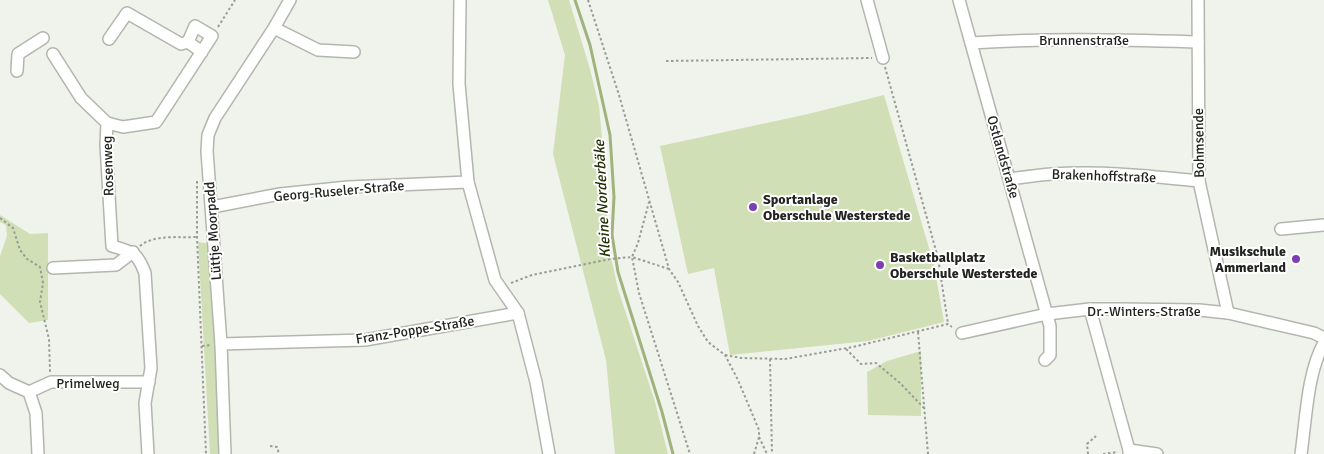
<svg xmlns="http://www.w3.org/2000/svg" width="1324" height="454" font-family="Signika,sans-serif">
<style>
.green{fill:#d0dfb5}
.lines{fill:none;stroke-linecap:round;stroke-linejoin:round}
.stream{stroke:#a1b37d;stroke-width:3}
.minor-casing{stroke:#b3b6ae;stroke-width:14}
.path{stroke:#999b95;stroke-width:2;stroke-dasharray:2.5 2.5;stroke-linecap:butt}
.minor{stroke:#fff;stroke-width:11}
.poi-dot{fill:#7c3eb3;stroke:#fff;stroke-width:2}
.labels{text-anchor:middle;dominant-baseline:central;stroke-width:4;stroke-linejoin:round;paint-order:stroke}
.street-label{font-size:14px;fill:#222320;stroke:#fff}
.poi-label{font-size:14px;font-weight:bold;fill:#222320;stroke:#fff;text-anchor:start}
.water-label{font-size:15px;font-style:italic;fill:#232f05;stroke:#fff}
</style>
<rect width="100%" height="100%" fill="#f0f3eb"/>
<!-- green -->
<g class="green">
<path d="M548 0H569L590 69 599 106 605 170 608 244 618 289 655 402 668 454H615L606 360 553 154 565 55Z"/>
<path d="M884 95 934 265 944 322 868 341 730 355 714 268 688 274 660 146 808 114Z"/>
<path d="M0 215 30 234 48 233V320L29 323 0 294V256L7 236 6 225 0 222Z"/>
<path d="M198 242 210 244 220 454H210Z"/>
<path d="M921 351V416L868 415 867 372 887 361Z"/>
</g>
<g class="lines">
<!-- stream -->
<path class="stream" d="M575 0 590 45 610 135 614 197 612 235 618 272 662 412 673 454"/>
<defs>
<g id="minor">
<path d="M460 0 459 84 468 182 495 280 518 313 536 382 549 454"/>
<path d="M867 0 883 58"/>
<path d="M959 0 1050 326V355L1045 360"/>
<path d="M1198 0 1199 181 1228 313"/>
<path d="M274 28 318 50 354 52"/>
<path d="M109 39 127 13 181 44 188 42"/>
<path d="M971 43C1048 38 1121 40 1198 42"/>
<path d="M53 54 81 98 107 123 106 145 112 246C133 252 137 252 145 273L151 368 145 403 148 454"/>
<path d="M17 71 18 54 43 38"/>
<path d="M107 123 123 127 156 122 212 36 195 26 188 42 202 52"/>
<path d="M1010 179C1024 177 1038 175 1052 174 1101 171 1150 176 1199 181"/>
<path d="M212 207 280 194 348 187 468 182"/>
<path d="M1281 229 1324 225"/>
<path d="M53 268 116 265 133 252"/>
<path d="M1090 309 1129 450V454"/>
<path d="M962 333 1047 314 1090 309H1118L1199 310 1228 313 1314 333 1324 338"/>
<path d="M221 344 365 340 518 313"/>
<path d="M0 375 9 383 29 392 36 413 38 454"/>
<path d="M29 392 51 382H149"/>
<path d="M1129 450 1157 454"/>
<path d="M225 454 221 344 207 151 208 135 215 118 274 28 290 0"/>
<path d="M1301 454C1306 420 1307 373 1324 343"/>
</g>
</defs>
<!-- minor casing -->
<use href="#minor" class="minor-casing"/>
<!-- path -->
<g class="path">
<path d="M588 0 619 95 669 269 678 282 698 326 708 342 725 355 738 380 759 430V437L754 454"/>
<path d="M218 27 235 0"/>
<path d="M666 61 872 58"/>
<path d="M885 67 938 258 948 324"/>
<path d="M197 181V237L206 454"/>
<path d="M0 218 13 228 20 250 27 259 40 267 43 283 40 302 49 339 50 372"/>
<path d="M140 246C154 234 180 238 196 237"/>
<path d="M669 269 632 257 639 293 690 454"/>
<path d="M511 283 532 275 610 259 632 257 638 243 649 202"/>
<path d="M918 332 928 454"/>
<path d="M202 346 212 345"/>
<path d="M846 349 861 364 876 363 900 383 924 408"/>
<path d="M725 355 741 358 785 359 853 347 948 324 952 327"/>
<path d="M770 359 772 454"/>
<path d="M759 437 767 454"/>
<path d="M270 446 277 447 279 454"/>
<path d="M1088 454 1087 444 1096 436"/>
<path d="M1103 454 1118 452"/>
</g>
<!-- minor -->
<use href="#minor" class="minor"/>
</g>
<!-- markers -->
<g class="poi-dot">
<circle cx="753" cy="207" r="5"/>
<circle cx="1296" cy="259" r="5"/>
<circle cx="880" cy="265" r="5"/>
</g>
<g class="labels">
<!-- street labels -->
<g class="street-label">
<text x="1084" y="40">Brunnenstraße</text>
<text transform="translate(1199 143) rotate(-91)">Bohmsende</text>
<text transform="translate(1003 157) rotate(74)">Ostlandstraße</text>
<text transform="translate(108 166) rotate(-92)">Rosenweg</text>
<text transform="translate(1104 176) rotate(2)">Brakenhoffstraße</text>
<text transform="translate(339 191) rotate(-5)">Georg-Ruseler-Straße</text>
<text transform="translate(213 231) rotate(-94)">Lüttje Moorpadd</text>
<text x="1144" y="311">Dr.-Winters-Straße</text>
<text transform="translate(415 330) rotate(-9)">Franz-Poppe-Straße</text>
<text x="88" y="383">Primelweg</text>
</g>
<!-- poi labels -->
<g class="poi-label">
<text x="763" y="199">Sportanlage<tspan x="763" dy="16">Oberschule Westerstede</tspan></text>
<text x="1286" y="251" text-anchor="end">Musikschule<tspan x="1286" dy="16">Ammerland</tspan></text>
<text x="890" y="257">Basketballplatz<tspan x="890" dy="16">Oberschule Westerstede</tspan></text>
</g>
<!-- water labels -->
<g class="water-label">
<text transform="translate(602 199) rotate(-93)">Kleine Norderbäke</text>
</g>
</g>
</svg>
